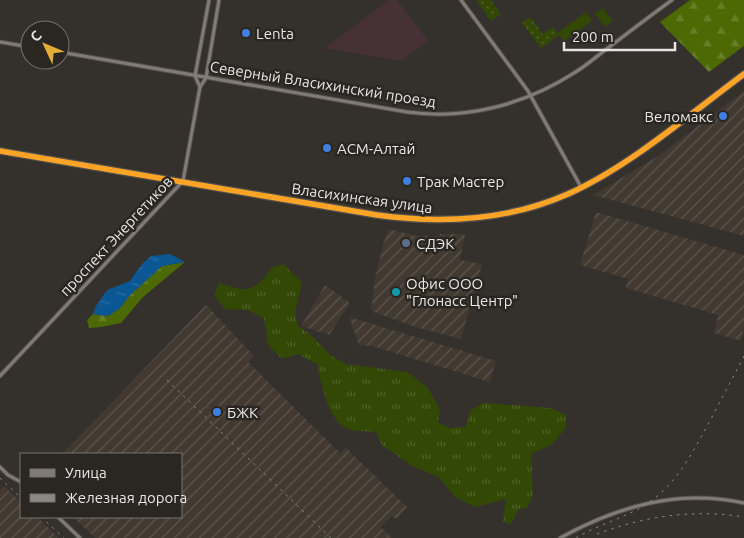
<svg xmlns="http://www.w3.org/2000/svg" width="744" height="538" font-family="Ubuntu,sans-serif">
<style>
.industrial{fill:url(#industrial-furrows)}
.education{fill:#463236}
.grass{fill:url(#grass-tufts)}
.forest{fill:url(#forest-firs)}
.park{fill:url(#park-dots)}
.garden{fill:#334805}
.water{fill:url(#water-ripples)}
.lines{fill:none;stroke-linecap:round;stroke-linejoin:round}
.street-casing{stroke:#514e4a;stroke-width:5}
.highway-casing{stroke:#514e4a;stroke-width:8}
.street{stroke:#807b76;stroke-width:3}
.highway{stroke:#ffa426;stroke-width:5.5}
.rail{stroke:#8b8884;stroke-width:1;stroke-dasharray:2.5 5;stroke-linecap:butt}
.shop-dot{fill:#3f7fe0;stroke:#2a2622;stroke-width:2}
.service-dot{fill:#5c6f8a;stroke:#2a2622;stroke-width:2}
.culture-dot{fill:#0f9aa8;stroke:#2a2622;stroke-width:2}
.labels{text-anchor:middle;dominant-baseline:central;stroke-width:5;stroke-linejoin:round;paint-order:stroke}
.poi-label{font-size:15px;fill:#e8e6e3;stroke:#2a2622;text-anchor:start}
.street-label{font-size:15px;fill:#e8e6e3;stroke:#2a2622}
</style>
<defs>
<pattern id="industrial-furrows" width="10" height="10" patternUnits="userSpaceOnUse" patternTransform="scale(1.25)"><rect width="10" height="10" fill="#423a31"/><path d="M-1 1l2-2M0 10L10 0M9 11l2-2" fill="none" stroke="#5d564f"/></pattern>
<pattern id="grass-tufts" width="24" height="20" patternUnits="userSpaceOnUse" patternTransform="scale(1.25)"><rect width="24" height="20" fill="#334805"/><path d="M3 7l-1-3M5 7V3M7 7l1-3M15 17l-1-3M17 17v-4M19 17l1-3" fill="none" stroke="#516229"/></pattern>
<pattern id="forest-firs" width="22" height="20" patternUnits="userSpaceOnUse" patternTransform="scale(1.25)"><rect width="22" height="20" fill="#4c6904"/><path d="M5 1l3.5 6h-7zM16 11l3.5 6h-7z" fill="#667e28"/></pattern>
<pattern id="park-dots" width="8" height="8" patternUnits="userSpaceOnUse" patternTransform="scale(1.25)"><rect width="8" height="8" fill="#334805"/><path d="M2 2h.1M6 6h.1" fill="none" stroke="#516229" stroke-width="1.8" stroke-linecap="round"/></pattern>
<pattern id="water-ripples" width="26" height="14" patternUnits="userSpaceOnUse" patternTransform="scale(1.25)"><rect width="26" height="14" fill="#0a5794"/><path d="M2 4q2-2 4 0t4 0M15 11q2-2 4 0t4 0" fill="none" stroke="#2e6fa3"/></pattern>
</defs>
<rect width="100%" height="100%" fill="#34302b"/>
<!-- industrial -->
<g class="industrial">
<path d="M744 91V236L593 195 660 155Z"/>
<path d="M596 212 744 255V328L741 341 714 333 718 315 626 288 628 279 580 265Z"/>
<path d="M389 229 416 236H440V234H465L460 260 482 264 461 339 415 327 371 311 375 279 383 244Z"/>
<path d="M325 285 350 303 329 335 301 326Z"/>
<path d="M206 305 254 356 248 362 340 453 346 448 407 507 397 519 392 516 381 527 392 538H95L73 517H181V454H62Z"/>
<path d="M349 317 496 361 490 382 372 346 359 345Z"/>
<path d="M4 486 21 502V517H37L59 538H0V490Z"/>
</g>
<!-- education -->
<path class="education" d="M389 0H397L428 41 401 61 325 48Z"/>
<!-- grass -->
<path class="grass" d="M283 264 302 283 295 312 298 326 312 336 329 354 345 364 407 372 427 387 440 409 438 422 449 428 466 427 470 411 483 403 551 408 566 415V428L551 445 531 454 533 495 527 508 519 509 510 525 503 521 506 499 475 507 455 497 439 477 414 467 382 445 376 432C368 431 356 432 349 429 327 421 322 383 317 364L298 354 282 359 268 345 264 318 248 310 225 309 214 296 219 283C247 292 254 294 271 268Z"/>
<!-- forest -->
<g class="forest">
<path d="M690 0H744V46L709 72 660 22Z"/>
<path d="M185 262 143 297 121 323 101 327 89 328 87 320 93 314 108 316 120 308 129 296 162 266Z"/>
</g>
<!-- park -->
<g class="park">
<path d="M476 0H491L501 14 491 21Z"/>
<path d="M530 17 543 34 553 27 559 35 541 48 522 23Z"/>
</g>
<!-- garden -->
<g class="garden">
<path d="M603 8 613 21 605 27 595 14Z"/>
<path d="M586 12 592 21 564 41 558 33Z"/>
</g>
<!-- water -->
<path class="water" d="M170 254 185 262 162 266 129 296 120 308 108 316 93 314 96 306 107 290 130 281 142 264 151 256Z"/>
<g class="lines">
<defs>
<g id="street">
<path d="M461 0 528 91 581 187"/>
<path d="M0 42 30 47"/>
<path d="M60 52 407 112C466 120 524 105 574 73 586 66 597 56 608 48 629 32 650 16 672 0"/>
<path d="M200 87 195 76 209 0"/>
<path d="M0 376 183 181 200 87 206 78 219 0"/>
<path d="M0 467 8 475 21 482"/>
<path d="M58 517 80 538"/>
<path d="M560 538C618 506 678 489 744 503"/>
</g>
<path id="highway" d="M0 151 377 215C442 224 507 221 568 194 630 166 690 114 744 74"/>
</defs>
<!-- street casing -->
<use href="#street" class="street-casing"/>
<!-- highway casing -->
<use href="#highway" class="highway-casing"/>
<!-- street -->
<use href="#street" class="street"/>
<!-- highway -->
<use href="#highway" class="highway"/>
<!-- rail -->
<g class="rail">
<path d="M167 380 331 538"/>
<path d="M0 478 21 498"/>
<path d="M41 517 64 538"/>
<path d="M597 534C646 516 692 509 744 517"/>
<path d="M576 538C599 524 626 518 648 503 678 483 693 451 710 421 721 399 733 378 744 356"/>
</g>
</g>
<!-- markers -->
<g class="shop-dot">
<circle cx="246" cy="33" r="5"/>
<circle cx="723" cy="116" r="5"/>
<circle cx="327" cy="148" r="5"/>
<circle cx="407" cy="181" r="5"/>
<circle cx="217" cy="412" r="5"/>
</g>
<circle class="service-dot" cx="406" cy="243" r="5"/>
<circle class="culture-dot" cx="396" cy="292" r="5"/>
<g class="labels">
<!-- poi labels -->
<g class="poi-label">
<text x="256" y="33">Lenta</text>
<text x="713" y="116" text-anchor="end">Веломакс</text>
<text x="337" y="148">АСМ-Алтай</text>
<text x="417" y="181">Трак Мастер</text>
<text x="416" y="243">СДЭК</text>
<text x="406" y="283">Офис ООО<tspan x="406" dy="17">"Глонасс Центр"</tspan></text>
<text x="227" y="412">БЖК</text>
</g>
<!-- street labels -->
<g class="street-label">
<text transform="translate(323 84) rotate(9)">Северный Власихинский проезд</text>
<text transform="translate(362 198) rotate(8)">Власихинская улица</text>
<text transform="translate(116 236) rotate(-47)">проспект Энергетиков</text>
</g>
</g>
<!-- legend -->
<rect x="20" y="453" width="162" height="65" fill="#2a2622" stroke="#76736f"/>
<rect x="30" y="469" width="25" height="8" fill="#807b76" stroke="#76736f"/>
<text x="65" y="478" font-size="15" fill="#e8e6e3">Улица</text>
<rect x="30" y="494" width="25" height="8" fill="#8b8884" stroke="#76736f"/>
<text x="65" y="503" font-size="15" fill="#e8e6e3">Железная дорога</text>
<!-- north arrow -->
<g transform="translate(45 45) rotate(314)"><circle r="24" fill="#2a2622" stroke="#76736f"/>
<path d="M0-4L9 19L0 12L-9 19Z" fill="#e5ad35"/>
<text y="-8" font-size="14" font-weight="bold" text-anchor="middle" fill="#e8e6e3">С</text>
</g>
<!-- scale -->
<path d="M564 42v8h111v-8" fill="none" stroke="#e8e6e3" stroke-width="2.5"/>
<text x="572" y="42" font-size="15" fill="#e8e6e3" stroke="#2a2622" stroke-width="4" paint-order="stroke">200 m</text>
</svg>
